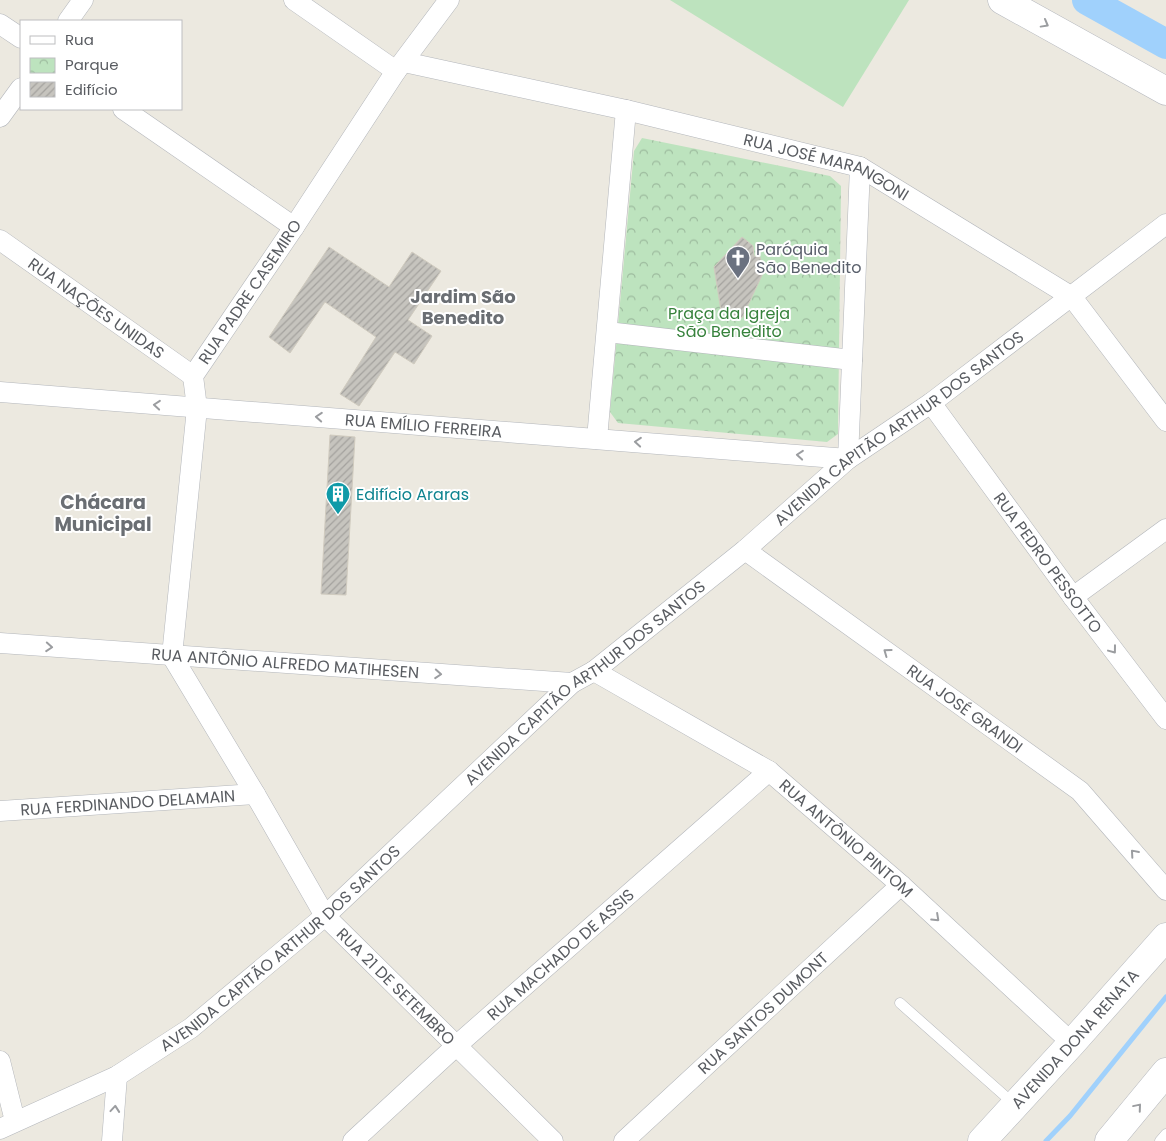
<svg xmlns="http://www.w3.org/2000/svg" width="1166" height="1141" font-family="Poppins,sans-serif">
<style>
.grass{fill:#bde3be}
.park{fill:url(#park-crowns)}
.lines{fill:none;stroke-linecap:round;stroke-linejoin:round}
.stream{stroke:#a0d1fc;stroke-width:5}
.river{stroke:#a0d1fc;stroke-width:30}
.building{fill:url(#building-hatch);stroke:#d0cbbf}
.service-casing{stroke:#b3b6bb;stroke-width:11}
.minor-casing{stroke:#b3b6bb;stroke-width:21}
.secondary-casing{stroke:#b4b7bd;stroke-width:29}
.service{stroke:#fff;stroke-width:10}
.minor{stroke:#fff;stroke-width:20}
.secondary{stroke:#fff;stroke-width:28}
.oneway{stroke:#9b9da0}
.labels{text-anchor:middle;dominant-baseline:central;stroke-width:4;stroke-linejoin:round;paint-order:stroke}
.street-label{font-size:16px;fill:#595c61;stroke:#fff}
.worship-label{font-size:16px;fill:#5b616d;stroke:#fff;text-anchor:start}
.park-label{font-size:16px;fill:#37823c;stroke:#fff}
.culture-label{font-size:16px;fill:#0d838f;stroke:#fff;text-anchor:start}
.neighbourhood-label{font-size:18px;font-weight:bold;fill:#6a6e73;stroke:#fff}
.quarter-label{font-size:19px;font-weight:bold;fill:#6a6e73;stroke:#fff}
</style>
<defs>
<pattern id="park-crowns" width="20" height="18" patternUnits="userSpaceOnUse" patternTransform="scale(1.25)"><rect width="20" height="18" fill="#bde3be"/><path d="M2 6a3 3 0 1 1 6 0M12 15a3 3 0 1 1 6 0" fill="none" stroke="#9dbb9e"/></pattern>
<pattern id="building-hatch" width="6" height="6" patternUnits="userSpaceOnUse" patternTransform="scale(1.25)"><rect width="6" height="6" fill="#c6c4be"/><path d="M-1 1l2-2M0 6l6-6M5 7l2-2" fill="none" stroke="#a4a29e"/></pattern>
</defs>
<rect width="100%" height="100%" fill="#ece9e0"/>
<!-- grass -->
<path class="grass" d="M670 0H909L843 107Z"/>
<!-- park -->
<path class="park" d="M642 138 830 176 841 186 838 434 827 442 618 423 610 412 634 151Z"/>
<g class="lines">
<!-- stream -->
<path class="stream" d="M1046 1141 1070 1116 1166 997"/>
<!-- river -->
<path class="river" d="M1087 0 1166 44"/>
</g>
<!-- building -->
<g class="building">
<path d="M742 237 753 246 754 256 760 257 764 271 742 318 721 311 714 267Z"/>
<path d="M329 247 389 287 412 252 441 271 408 320 432 336 414 364 395 352 359 406 340 394 376 337 325 302 290 353 269 337Z"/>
<path d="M330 435 355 437 346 595 321 594Z"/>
</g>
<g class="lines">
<defs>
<g id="service">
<path d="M900 1003 1014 1104"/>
<path d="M1160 1141 1166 1134"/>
</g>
<g id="minor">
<path d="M294 0 396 71"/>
<path id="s1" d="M449 0 396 71 294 227 193 376 197 408 172 656 255 794 325 916 553 1141"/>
<path d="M68 21 83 0"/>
<path d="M0 24 21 38"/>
<path id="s2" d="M404 62 626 110 860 167 1072 297 1166 421"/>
<path d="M123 109 294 227"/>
<path d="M0 117 21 88"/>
<path id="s3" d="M0 240 193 376"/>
<path d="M607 332 852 360"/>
<path id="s4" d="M0 392 848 459 860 167"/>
<path id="s5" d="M931 403 1073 597 1166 719"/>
<path d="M597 439 626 110"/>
<path id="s6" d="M745 550 1080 791 1166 890"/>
<path d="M1073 597 1166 529"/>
<path id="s7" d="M0 643 572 683"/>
<path id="s8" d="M594 671 769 771 901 885 1072 1043"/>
<path id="s9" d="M0 811 255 794"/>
<path d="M0 1061 15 1121"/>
<path id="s10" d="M0 1129 117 1076 191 1028 325 916 572 683 594 671 745 550 848 459 931 403 1166 224"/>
<path d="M112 1141 117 1076"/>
<path id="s11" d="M353 1141 456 1046 769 771"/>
<path id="s12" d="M624 1141 901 885"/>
</g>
<g id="secondary">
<path d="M1002 0 1166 91"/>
<path id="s13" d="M982 1141 1072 1043 1166 937"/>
<path d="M1109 1141 1166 1072"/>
</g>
</defs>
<!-- service casing -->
<use href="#service" class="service-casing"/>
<!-- minor casing -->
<use href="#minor" class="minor-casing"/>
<!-- secondary casing -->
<use href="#secondary" class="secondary-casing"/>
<!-- service -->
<use href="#service" class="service"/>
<!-- minor -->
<use href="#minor" class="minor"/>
<!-- secondary -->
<use href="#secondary" class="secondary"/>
</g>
<!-- one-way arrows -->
<defs><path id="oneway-chevron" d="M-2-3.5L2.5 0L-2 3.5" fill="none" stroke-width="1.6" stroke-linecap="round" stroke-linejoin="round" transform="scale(1.25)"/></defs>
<g class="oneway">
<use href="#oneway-chevron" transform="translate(1045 24) rotate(29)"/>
<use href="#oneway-chevron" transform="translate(157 405) rotate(-175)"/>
<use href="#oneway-chevron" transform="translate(319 417) rotate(-176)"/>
<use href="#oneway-chevron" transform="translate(638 442) rotate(-175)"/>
<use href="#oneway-chevron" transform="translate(800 455) rotate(-175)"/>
<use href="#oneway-chevron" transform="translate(49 647) rotate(4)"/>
<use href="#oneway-chevron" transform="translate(1113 650) rotate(53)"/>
<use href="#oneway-chevron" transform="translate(887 652) rotate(-144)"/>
<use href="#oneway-chevron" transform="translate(438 674) rotate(4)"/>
<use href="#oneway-chevron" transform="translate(1134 853) rotate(-131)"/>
<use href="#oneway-chevron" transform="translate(936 918) rotate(43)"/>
<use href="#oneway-chevron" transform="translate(1138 1107) rotate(-50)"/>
<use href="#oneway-chevron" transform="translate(115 1109) rotate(-85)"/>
</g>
<!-- icons -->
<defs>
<symbol id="church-pin" viewBox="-11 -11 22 30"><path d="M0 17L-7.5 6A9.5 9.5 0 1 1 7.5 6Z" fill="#6b7280" stroke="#fff"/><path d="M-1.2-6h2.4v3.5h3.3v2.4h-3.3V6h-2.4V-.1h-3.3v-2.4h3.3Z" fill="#fff"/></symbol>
<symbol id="building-pin" viewBox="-11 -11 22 30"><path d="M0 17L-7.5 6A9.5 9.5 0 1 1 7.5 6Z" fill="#0f9aa8" stroke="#fff"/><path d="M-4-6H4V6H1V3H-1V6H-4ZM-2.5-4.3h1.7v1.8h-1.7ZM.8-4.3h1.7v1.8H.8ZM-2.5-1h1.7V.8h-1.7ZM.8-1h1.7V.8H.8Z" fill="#fff"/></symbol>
</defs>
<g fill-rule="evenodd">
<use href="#church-pin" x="724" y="244" width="28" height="38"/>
<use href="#building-pin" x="324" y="480" width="28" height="38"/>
</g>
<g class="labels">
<!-- street labels -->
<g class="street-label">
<text stroke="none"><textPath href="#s2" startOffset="436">RUA JOSÉ MARANGONI</textPath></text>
<text transform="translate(250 292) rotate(-56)">RUA PADRE CASEMIRO</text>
<text stroke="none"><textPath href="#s3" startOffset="118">RUA NAÇÕES UNIDAS</textPath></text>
<text stroke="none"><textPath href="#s4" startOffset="425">RUA EMÍLIO FERREIRA</textPath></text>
<text stroke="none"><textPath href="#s10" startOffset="1146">AVENIDA CAPITÃO ARTHUR DOS SANTOS</textPath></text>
<text stroke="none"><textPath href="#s5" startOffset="198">RUA PEDRO PESSOTTO</textPath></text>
<text stroke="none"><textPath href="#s7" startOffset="286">RUA ANTÔNIO ALFREDO MATIHESEN</textPath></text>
<text stroke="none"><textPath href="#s10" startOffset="741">AVENIDA CAPITÃO ARTHUR DOS SANTOS</textPath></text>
<text stroke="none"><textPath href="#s6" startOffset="271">RUA JOSÉ GRANDI</textPath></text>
<text stroke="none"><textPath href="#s9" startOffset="128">RUA FERDINANDO DELAMAIN</textPath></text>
<text stroke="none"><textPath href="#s8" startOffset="304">RUA ANTÔNIO PINTOM</textPath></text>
<text stroke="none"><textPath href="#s10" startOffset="336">AVENIDA CAPITÃO ARTHUR DOS SANTOS</textPath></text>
<text stroke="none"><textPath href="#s11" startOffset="279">RUA MACHADO DE ASSIS</textPath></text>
<text stroke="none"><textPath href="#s1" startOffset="1138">RUA 21 DE SETEMBRO</textPath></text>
<text stroke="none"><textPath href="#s12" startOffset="189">RUA SANTOS DUMONT</textPath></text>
<text stroke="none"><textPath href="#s13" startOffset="138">AVENIDA DONA RENATA</textPath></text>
</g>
<!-- worship labels -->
<g class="worship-label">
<text x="756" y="249">Paróquia<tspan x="756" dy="18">São Benedito</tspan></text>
</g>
<!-- park labels -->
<g class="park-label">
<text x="729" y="313">Praça da Igreja<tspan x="729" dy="18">São Benedito</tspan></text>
</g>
<!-- culture labels -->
<g class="culture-label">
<text x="356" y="494">Edifício Araras</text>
</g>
<!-- neighbourhood labels -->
<g class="neighbourhood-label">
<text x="463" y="296">Jardim São<tspan x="463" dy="21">Benedito</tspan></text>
</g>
<!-- quarter labels -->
<g class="quarter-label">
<text x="103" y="502">Chácara<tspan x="103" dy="22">Municipal</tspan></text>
</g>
</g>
<!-- legend -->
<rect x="20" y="20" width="162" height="90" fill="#ffffff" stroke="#bdbec0"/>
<rect x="30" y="36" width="25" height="8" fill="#ffffff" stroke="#bdbec0"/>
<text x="65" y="45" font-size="15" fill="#595c61">Rua</text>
<rect x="30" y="58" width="25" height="15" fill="url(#park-crowns)" stroke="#bdbec0"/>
<text x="65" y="70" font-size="15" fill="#595c61">Parque</text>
<rect x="30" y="82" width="25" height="15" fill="url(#building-hatch)" stroke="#bdbec0"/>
<text x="65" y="95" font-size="15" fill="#595c61">Edifício</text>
</svg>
